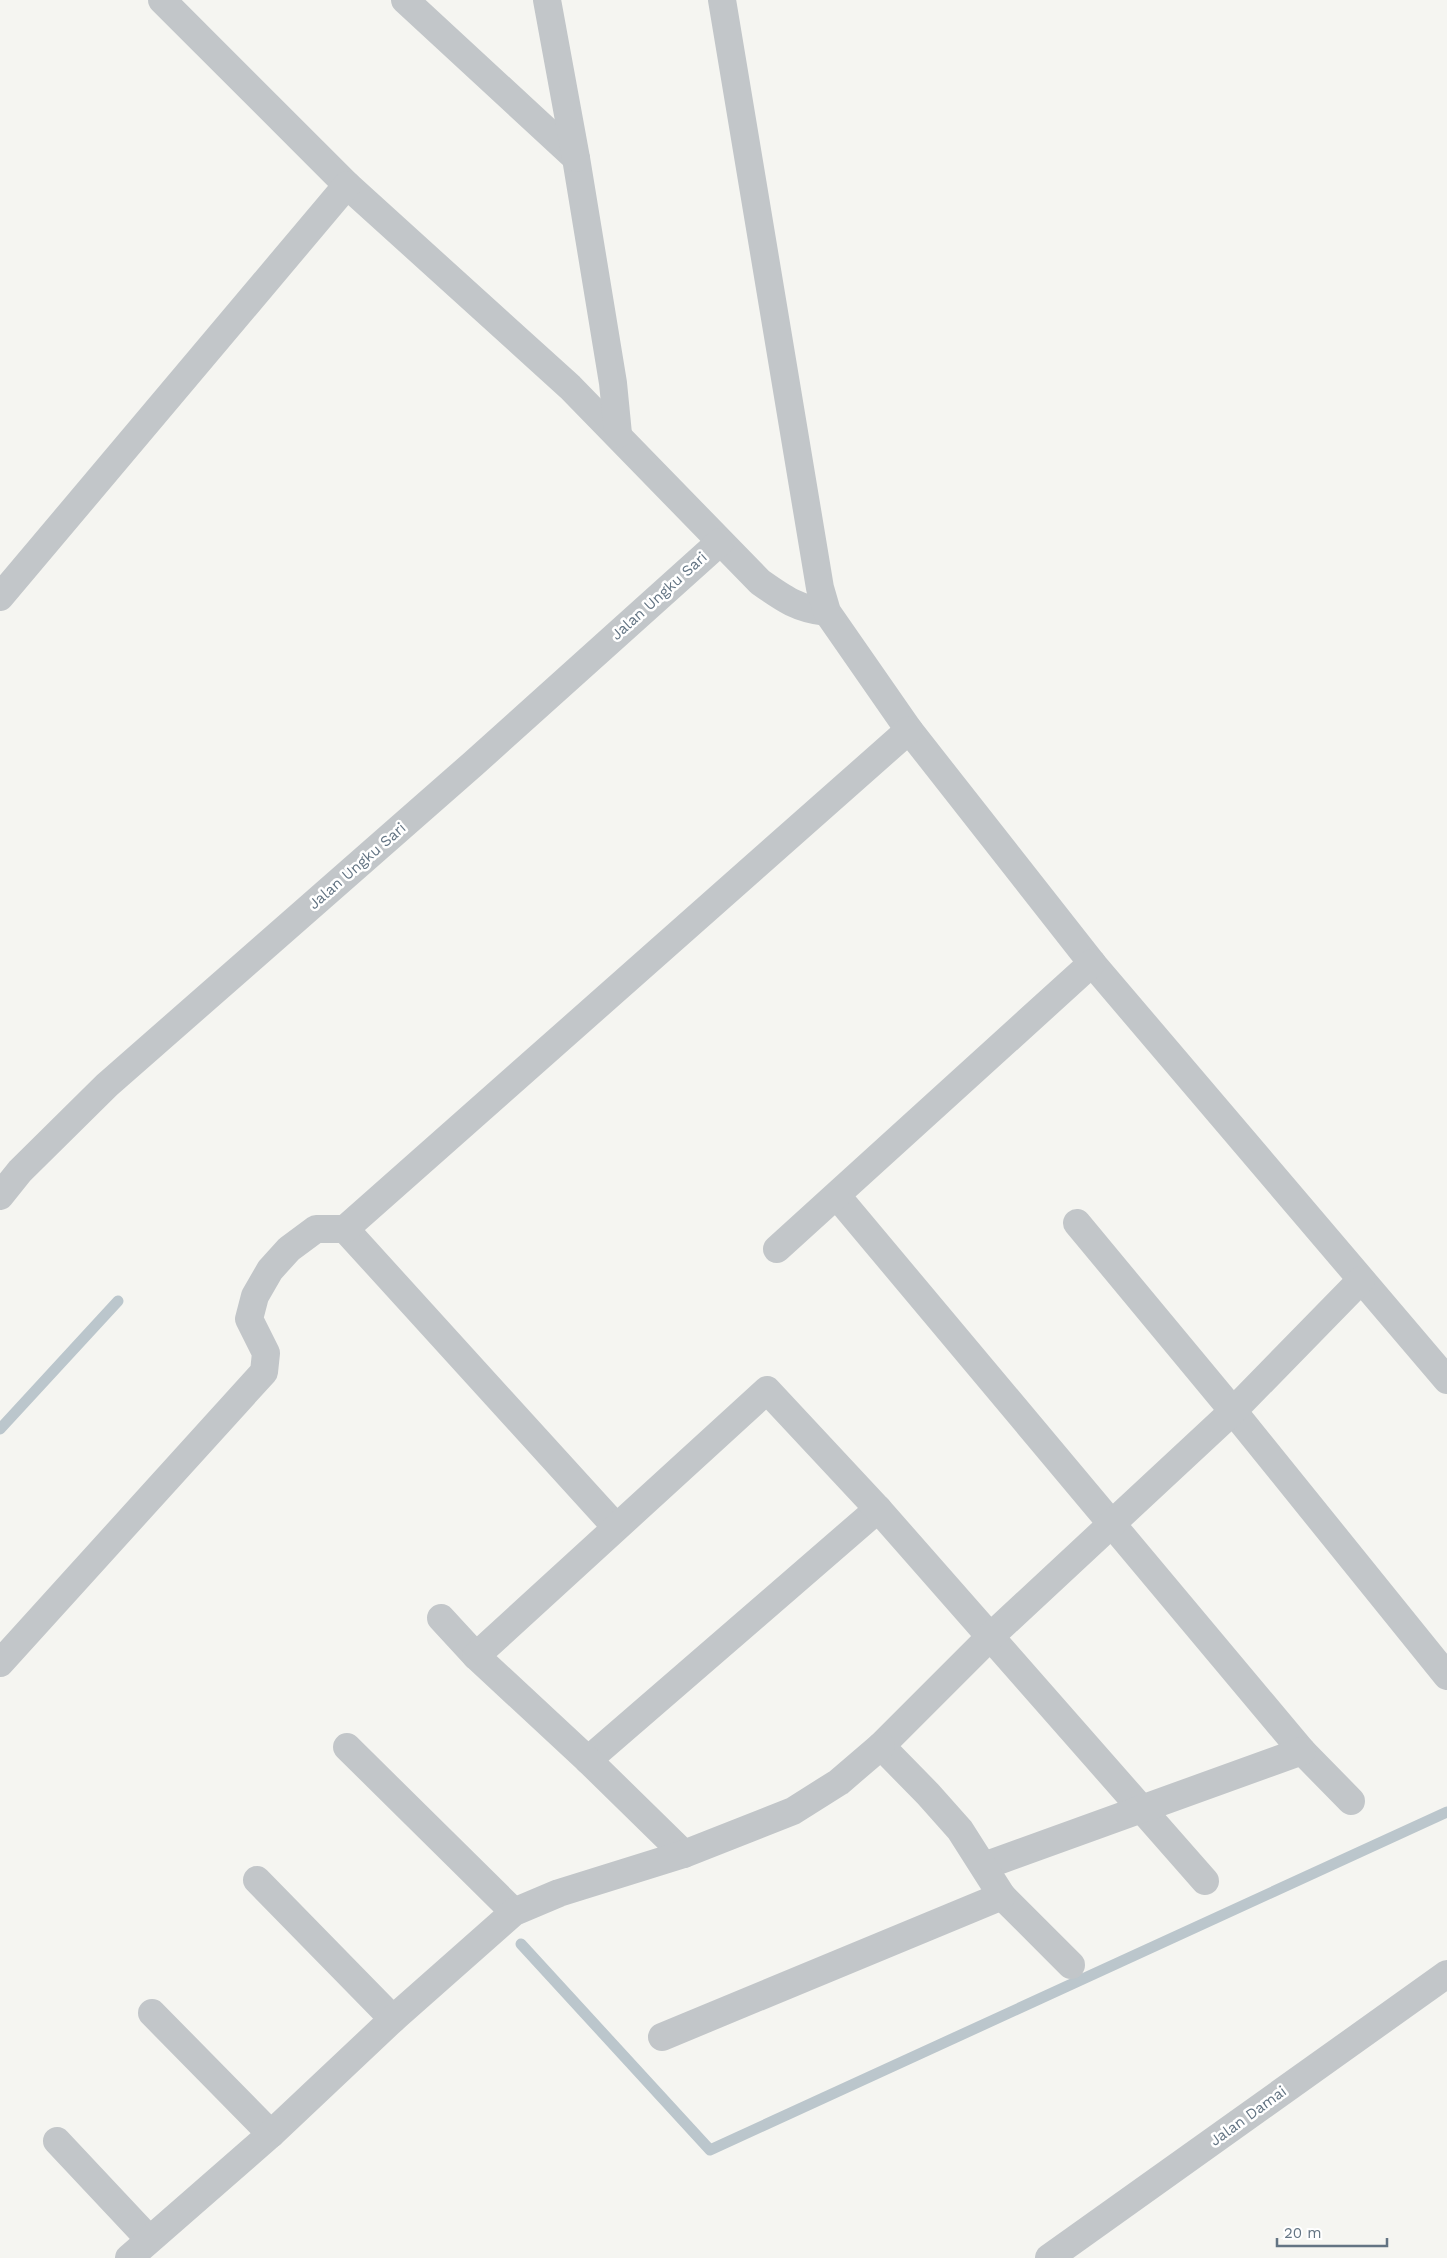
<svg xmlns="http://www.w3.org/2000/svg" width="1447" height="2258" font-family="'Work Sans',sans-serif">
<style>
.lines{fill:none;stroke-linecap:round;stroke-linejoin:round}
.stream{stroke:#bbc6cc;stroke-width:11}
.minor{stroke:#c2c6c9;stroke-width:28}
.labels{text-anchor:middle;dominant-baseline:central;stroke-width:5;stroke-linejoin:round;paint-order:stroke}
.street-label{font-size:15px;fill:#637483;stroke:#fff}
</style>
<rect width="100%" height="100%" fill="#f5f5f1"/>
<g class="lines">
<!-- stream -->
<g class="stream">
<path d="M0 1429 118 1301"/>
<path d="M521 1944 710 2150 1447 1812"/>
</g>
<!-- minor -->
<g class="minor">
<path d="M162 0 347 185 570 387 760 582C784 599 798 609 827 612"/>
<path d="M405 0 576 158 613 383 618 434"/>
<path d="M547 0 576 158"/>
<path d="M722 0 820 588 827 612 909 730 1092 963 1447 1380"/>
<path d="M0 597 347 185"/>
<path d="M0 1196 20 1171 107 1085 473 764 720 542"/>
<path d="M837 1196 1302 1751 1351 1801"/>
<path d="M1077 1223 1233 1411 1447 1676"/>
<path d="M345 1229 616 1527"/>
<path d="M777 1249 1092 963"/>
<path d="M441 1618 476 1656"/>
<path d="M0 1663 264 1372 266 1353 249 1319 255 1296 270 1270 289 1249 316 1229H345L909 730"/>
<path d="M347 1747 514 1912"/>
<path d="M588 1760 878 1509"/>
<path d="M684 1854 588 1760 476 1656 767 1390 878 1509 1205 1881"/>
<path d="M984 1866 1302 1751"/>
<path d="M257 1880 393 2019"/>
<path d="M1002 1896 1071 1965"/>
<path d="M152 2013 271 2134"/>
<path d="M662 2037 1002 1896 960 1830 928 1794 881 1746 990 1637 1233 1411 1361 1280"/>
<path d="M57 2141 149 2239"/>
<path d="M129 2258 271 2134 393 2019 514 1912 559 1893 684 1854 793 1811 839 1782 881 1746"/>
<path d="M1049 2258 1447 1974"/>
</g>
</g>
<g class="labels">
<!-- street labels -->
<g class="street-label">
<text transform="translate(659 596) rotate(-42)">Jalan Ungku Sari</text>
<text transform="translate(357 866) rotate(-41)">Jalan Ungku Sari</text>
<text transform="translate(1248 2116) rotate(-36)">Jalan Damai</text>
</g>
</g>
<!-- scale -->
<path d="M1277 2238v8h110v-8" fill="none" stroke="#637483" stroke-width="2.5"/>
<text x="1284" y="2238" font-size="15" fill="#637483" stroke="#ffffff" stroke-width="4" paint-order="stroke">20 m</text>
</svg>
